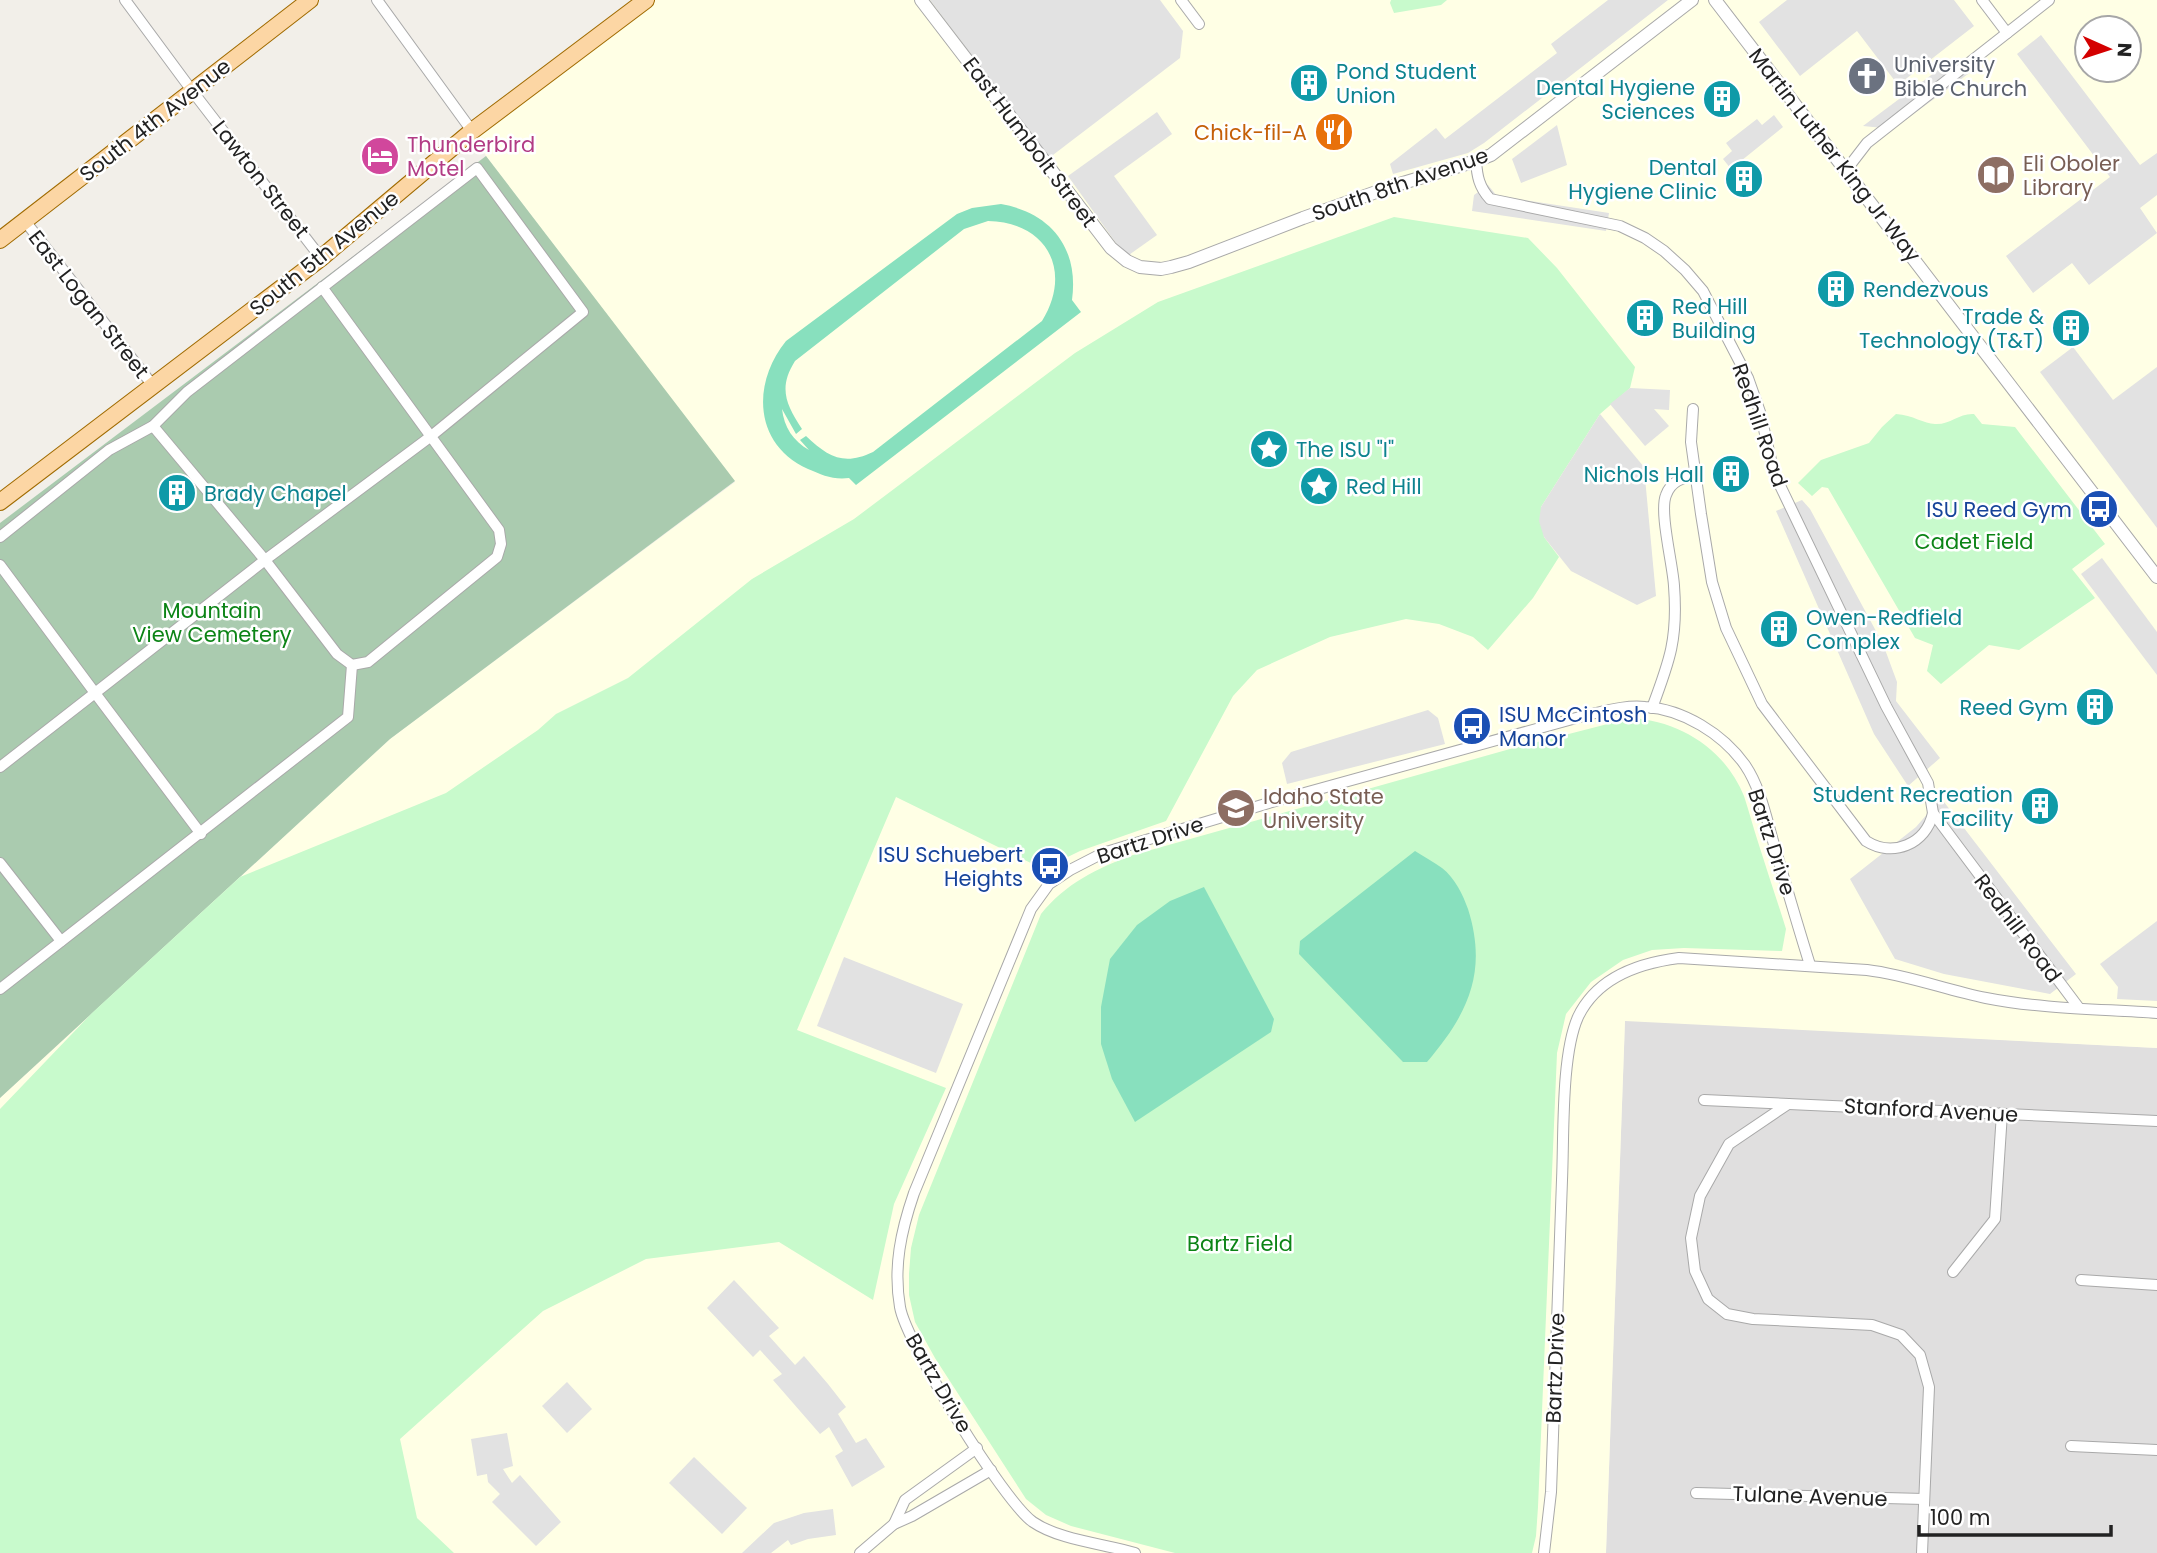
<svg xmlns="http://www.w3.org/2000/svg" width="2157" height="1553" font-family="Poppins,sans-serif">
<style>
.residential{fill:#e0dfdf}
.education{fill:#ffffe5;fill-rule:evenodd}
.cemetery{fill:#aacbaf}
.park{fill:#c8facc}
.pitch{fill:#88e0be;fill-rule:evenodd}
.parking{fill:#e2e2e2}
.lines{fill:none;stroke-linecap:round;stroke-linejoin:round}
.minor-casing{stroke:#a9a9a9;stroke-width:12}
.tertiary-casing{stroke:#a9a9a9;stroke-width:14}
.primary-casing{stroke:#a06b00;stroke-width:18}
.minor{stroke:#fff;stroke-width:10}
.tertiary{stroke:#fff;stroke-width:12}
.primary{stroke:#fcd6a4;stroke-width:16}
.labels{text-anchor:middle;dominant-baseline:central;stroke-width:5;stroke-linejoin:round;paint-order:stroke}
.worship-label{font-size:21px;fill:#5b616d;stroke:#fff;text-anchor:start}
.culture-label{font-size:21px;fill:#0d838f;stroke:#fff;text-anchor:start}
.street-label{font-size:21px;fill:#222;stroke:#fff}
.food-label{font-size:21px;fill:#c56008;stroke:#fff;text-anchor:end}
.hotel-label{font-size:21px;fill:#b23c85;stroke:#fff;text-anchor:start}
.education-label{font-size:21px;fill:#785e54;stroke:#fff;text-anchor:start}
.transit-label{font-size:21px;fill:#164399;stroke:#fff;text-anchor:end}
.park-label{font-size:21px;fill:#0c8416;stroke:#fff}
</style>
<rect width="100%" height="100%" fill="#f2efe9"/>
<!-- residential -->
<path class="residential" d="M1625 1020 2157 1048V1553H1606Z"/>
<!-- education -->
<path class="education" d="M646 0H2157V1048L1625 1021 1606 1553H0V1098L390 739 735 482 486 156 472 131ZM2087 28H2129V70H2087Z"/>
<!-- cemetery -->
<path class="cemetery" d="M486 156 735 481 390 739 0 1098V523Z"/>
<!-- park -->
<g class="park">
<path d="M1391 0H1447L1441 5 1394 13 1390 3Z"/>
<path d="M1394 217 1528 238 1557 268 1635 367 1630 388 1600 414 1541 507 1544 537 1559 557 1533 598 1488 650 1473 637 1439 624 1406 619 1330 637 1257 670 1233 696 1166 821 1080 851 1043 869 896 797 797 1030 946 1088 894 1204 873 1300 779 1242 646 1259 543 1311 400 1439 417 1518 454 1553H0V1109L92 1013 240 877 446 793 538 730 556 714 628 678 752 579 854 519 1075 353 1158 302Z"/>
<path d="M1896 414C1913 415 1924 424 1935 424 1950 425 1959 413 1974 414L1982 424 2015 427 2105 544 2072 569 2095 598 2019 650 1989 645 1941 684 1927 671 1933 645 1915 638 1828 488 1822 487 1812 496 1798 483 1821 460 1869 443 1882 427Z"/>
<path d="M1631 718C1680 721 1725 749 1744 796 1749 811 1753 827 1758 842 1767 871 1777 900 1786 929L1782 951 1684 948 1652 950 1623 960 1591 982 1566 1014 1557 1053 1538 1507 1536 1536 1532 1553H1175L1071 1526 1046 1515 1026 1499 935 1358 915 1322 909 1295V1274L911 1248 919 1215 1041 914C1065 884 1097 868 1133 855L1510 749Z"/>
</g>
<!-- pitch -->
<g class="pitch">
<path d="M1001 204C1052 213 1079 249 1072 300L1081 312 856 485 849 478C833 480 822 475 808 469 753 444 752 383 786 341L957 214 972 208ZM988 221C1047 222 1073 271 1042 321L873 452C844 466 828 457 806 436L800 440 809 450C793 441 784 427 782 409L796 434 802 429C786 404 778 388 795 361L964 229Z"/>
<path d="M1415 851C1424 857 1434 862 1442 868 1455 878 1463 895 1468 909 1488 972 1468 1014 1427 1062H1403L1299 954 1300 941Z"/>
<path d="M1204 887 1274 1019 1271 1032 1135 1122 1112 1079 1101 1044V1007L1110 959 1137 925 1170 901Z"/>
</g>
<!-- parking -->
<g class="parking">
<path d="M930 0H1160L1183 31 1180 58 1049 158Z"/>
<path d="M1608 0H1668L1484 143 1468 153 1393 174 1390 164 1436 128 1445 139 1557 53 1551 44Z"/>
<path d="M1787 0H1954L1974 26 1898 85 1857 31 1800 76 1759 22Z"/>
<path d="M2041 35 2140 165 2157 153V195L2140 208 2157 233 2089 285 2072 263 2033 293 2006 256 2110 177 2017 54Z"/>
<path d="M1950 61 1983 63 1893 129 1863 126Z"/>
<path d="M1157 112 1172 134 1114 176 1157 235 1126 257 1068 176Z"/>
<path d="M1774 115 1783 127 1731 169 1723 159 1732 151 1726 143 1757 119 1762 125Z"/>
<path d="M1557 125 1567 165 1521 183 1512 159Z"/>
<path d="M1488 185 1497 196 1609 213 1606 231 1472 211 1474 195Z"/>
<path d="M2073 347 2113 400 2157 367V528L2040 372Z"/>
<path d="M1630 388 1670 390 1669 410 1654 409 1669 426 1645 446 1610 404Z"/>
<path d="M1600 414 1644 467 1656 596 1637 605 1571 571 1544 537 1539 521 1541 507Z"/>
<path d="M1802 500 1810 509 1883 644 1897 682 1896 701 1940 758 1908 786 1874 734 1776 511Z"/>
<path d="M2102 558 2157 632V675L2081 574Z"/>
<path d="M1428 710 1438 718 1445 744 1287 784 1282 763 1291 752Z"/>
<path d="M1941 798 2076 974 2050 994 1944 974 1895 959 1850 879 1916 827Z"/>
<path d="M2157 921V1001L2117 999 2118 987 2100 964Z"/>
<path d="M844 957 963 1004 936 1073 817 1026Z"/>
<path d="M734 1280 779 1328 769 1336 795 1365 804 1356 828 1384 846 1407 838 1414 856 1443 866 1438 885 1467 852 1487 835 1456 843 1451 829 1427 820 1434 773 1380 782 1374 760 1350 753 1357 707 1308Z"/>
<path d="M567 1382 592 1409 567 1433 542 1406Z"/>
<path d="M507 1433 513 1466 503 1469 512 1483 520 1475 561 1522 536 1546 492 1502 500 1494 488 1482 487 1474 477 1476 471 1439Z"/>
<path d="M694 1457 747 1508 722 1534 669 1483Z"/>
<path d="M833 1509 836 1535 808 1539 791 1545 788 1540 771 1553H742L774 1523 804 1513Z"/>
</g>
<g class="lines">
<defs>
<g id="minor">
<path d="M125 0 193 92 321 258"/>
<path d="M377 0 472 131"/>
<path d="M1181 0 1199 24"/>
<path d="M1982 0 2007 33"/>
<path d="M1476 161C1477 176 1479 187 1490 199L1620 226 1645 238 1664 251 1685 270 1703 291 1748 378 1760 412 1774 473 1886 706 1928 783 1933 813 2079 1008"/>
<path d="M1847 169 1867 143 2049 0"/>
<path d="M25 221 154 387"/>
<path d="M1693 409 1691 442 1701 514 1712 582 1726 628 1762 704 1866 841C1893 858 1926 844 1933 813"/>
<path d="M0 537 109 450 153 426 187 392 477 168 583 312 430 437 265 560 337 654 352 665 368 662 497 557 501 544 499 530 322 287"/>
<path d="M0 565 95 693 265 560 153 426"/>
<path d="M1652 708C1670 660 1678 638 1674 586 1673 565 1659 512 1666 495 1671 481 1682 478 1696 475"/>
<path d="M0 767 95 693 201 834"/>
<path d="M0 863 61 941"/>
<path d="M0 989 348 717 352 665"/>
<path d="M1704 1100 2157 1121"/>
<path d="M1788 1104 1729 1144 1700 1196 1691 1238 1695 1271 1708 1299 1727 1314 1753 1319 1872 1325 1901 1335 1920 1355 1929 1387 1922 1553"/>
<path d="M1953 1272 1995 1219 2002 1113"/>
<path d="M2081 1280 2157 1285"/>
<path d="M2071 1446 2157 1450"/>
<path d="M1696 1493 1924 1499"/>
<path d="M894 1524 905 1500 977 1448"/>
<path d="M860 1553 894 1524 912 1516 991 1470"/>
<path d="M1135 1553C1105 1544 1059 1540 1033 1522 1004 1502 906 1343 900 1307 893 1267 901 1231 914 1193L1031 909 1049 884 1070 870 1103 853 1272 802 1587 715C1606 711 1625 705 1645 707 1683 709 1723 734 1745 765 1762 790 1767 823 1776 851 1787 889 1798 927 1810 965"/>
<path d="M1544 1553 1551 1492C1555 1388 1558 1284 1562 1180 1564 1136 1561 1055 1578 1017 1597 977 1639 963 1679 958L1867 970C1908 975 1946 990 1986 998 2042 1009 2101 1009 2157 1013"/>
</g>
<g id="tertiary">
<path d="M921 0 1111 248 1127 261 1140 267 1161 269 1171 267 1189 262 1303 218 1393 186 1476 161 1491 155 1692 0"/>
<path d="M1715 0 2157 577"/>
</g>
<g id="primary">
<path d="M0 240 310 0"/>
<path d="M0 502 321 258 472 131 646 0"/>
</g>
</defs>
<!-- minor casing -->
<use href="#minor" class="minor-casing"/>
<!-- tertiary casing -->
<use href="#tertiary" class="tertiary-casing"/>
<!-- primary casing -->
<use href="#primary" class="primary-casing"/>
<!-- minor -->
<use href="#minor" class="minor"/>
<!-- tertiary -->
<use href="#tertiary" class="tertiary"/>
<!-- primary -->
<use href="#primary" class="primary"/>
</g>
<!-- icons -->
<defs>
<symbol id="church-disc" viewBox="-11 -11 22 22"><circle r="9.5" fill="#6b7280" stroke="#fff"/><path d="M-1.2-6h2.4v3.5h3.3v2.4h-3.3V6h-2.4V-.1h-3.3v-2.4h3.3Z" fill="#fff"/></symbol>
<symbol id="building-disc" viewBox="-11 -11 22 22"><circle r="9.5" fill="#0f9aa8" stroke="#fff"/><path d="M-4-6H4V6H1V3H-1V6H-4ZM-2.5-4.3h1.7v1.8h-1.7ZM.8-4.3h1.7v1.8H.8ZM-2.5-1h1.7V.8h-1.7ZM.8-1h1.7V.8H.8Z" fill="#fff"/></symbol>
<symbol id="restaurant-disc" viewBox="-11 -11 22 22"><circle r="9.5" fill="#e8710a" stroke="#fff"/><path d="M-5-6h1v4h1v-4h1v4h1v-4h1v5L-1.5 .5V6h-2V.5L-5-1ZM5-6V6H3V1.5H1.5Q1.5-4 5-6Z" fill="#fff"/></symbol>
<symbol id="hotel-disc" viewBox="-11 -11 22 22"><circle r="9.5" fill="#d1479c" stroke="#fff"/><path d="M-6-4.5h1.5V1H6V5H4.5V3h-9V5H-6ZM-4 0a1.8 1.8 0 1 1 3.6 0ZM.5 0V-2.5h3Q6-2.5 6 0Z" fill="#fff"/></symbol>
<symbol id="library-disc" viewBox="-11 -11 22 22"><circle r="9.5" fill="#8d6e63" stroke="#fff"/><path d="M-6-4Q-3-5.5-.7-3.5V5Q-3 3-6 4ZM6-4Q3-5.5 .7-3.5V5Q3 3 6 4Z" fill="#fff"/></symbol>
<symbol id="sight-disc" viewBox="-11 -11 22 22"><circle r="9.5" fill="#0f9aa8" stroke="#fff"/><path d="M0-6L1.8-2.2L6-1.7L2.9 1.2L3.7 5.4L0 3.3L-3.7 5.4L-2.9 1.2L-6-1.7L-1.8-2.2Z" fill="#fff"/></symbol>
<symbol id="bus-disc" viewBox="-11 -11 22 22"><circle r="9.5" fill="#1a4fb4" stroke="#fff"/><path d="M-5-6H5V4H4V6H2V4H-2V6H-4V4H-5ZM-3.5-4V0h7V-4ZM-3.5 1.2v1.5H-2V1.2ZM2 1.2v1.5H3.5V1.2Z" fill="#fff"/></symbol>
<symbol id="university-disc" viewBox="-11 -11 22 22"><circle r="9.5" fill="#8d6e63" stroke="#fff"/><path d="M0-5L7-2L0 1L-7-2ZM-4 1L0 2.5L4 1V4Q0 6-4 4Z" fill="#fff"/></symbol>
</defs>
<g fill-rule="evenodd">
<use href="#church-disc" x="1845" y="54" width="44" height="44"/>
<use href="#building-disc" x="1287" y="61" width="44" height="44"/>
<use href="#building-disc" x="1700" y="77" width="44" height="44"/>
<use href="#restaurant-disc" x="1312" y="110" width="44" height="44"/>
<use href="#hotel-disc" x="358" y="134" width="44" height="44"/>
<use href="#library-disc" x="1974" y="153" width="44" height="44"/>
<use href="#building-disc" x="1722" y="157" width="44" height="44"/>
<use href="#building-disc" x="1814" y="267" width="44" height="44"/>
<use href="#building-disc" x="1623" y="296" width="44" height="44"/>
<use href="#building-disc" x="2049" y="306" width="44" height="44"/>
<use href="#sight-disc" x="1247" y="427" width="44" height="44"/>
<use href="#building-disc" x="1709" y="452" width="44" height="44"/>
<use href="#sight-disc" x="1297" y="464" width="44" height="44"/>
<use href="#building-disc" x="155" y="471" width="44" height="44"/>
<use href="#bus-disc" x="2077" y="487" width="44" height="44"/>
<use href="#building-disc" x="1757" y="607" width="44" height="44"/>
<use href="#building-disc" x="2073" y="685" width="44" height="44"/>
<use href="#bus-disc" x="1450" y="704" width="44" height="44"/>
<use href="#building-disc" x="2018" y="784" width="44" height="44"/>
<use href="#university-disc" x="1214" y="786" width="44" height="44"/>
<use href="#bus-disc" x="1028" y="844" width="44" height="44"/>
</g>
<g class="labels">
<!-- worship labels -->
<g class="worship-label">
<text x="1894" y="64">University<tspan x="1894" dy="24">Bible Church</tspan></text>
</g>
<!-- culture labels -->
<g class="culture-label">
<text x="1336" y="71">Pond Student<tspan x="1336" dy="24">Union</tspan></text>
<text x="1695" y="87" text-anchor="end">Dental Hygiene<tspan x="1695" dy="24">Sciences</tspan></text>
<text x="1717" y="167" text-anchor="end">Dental<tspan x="1717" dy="24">Hygiene Clinic</tspan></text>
<text x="1863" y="289">Rendezvous</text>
<text x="1672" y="306">Red Hill<tspan x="1672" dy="24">Building</tspan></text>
<text x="2044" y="316" text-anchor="end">Trade &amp;<tspan x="2044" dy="24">Technology (T&amp;T)</tspan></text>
<text x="1296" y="449">The ISU "I"</text>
<text x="1704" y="474" text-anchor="end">Nichols Hall</text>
<text x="1346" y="486">Red Hill</text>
<text x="204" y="493">Brady Chapel</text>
<text x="1806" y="617">Owen-Redfield<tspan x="1806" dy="24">Complex</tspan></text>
<text x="2068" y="707" text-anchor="end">Reed Gym</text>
<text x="2013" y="794" text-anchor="end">Student Recreation<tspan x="2013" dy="24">Facility</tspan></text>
</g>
<!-- street labels -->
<g class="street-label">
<text transform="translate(155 120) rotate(-38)">South 4th Avenue</text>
<text transform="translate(1030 142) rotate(53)">East Humbolt Street</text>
<text transform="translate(1835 155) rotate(52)">Martin Luther King Jr Way</text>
<text transform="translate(261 179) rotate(52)">Lawton Street</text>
<text transform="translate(1400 184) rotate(-19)">South 8th Avenue</text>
<text transform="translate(324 253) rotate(-39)">South 5th Avenue</text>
<text transform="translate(89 304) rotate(52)">East Logan Street</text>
<text transform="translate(1760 425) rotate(71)">Redhill Road</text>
<text transform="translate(1150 840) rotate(-18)">Bartz Drive</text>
<text transform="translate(1772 842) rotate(72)">Bartz Drive</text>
<text transform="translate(2018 928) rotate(53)">Redhill Road</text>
<text transform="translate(1931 1110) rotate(3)">Stanford Avenue</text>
<text transform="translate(1555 1368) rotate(-88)">Bartz Drive</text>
<text transform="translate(939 1383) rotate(60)">Bartz Drive</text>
<text transform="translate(1810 1496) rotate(2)">Tulane Avenue</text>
</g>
<!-- food labels -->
<g class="food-label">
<text x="1307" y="132">Chick-fil-A</text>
</g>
<!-- hotel labels -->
<g class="hotel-label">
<text x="407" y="144">Thunderbird<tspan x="407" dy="24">Motel</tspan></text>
</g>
<!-- education labels -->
<g class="education-label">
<text x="2023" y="163">Eli Oboler<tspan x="2023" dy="24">Library</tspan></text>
<text x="1263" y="796">Idaho State<tspan x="1263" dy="24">University</tspan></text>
</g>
<!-- transit labels -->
<g class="transit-label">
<text x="2072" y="509">ISU Reed Gym</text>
<text x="1499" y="714" text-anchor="start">ISU McCintosh<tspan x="1499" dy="24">Manor</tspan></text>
<text x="1023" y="854">ISU Schuebert<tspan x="1023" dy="24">Heights</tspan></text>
</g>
<!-- park labels -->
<g class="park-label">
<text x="1974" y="541">Cadet Field</text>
<text x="212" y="610">Mountain<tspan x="212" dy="24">View Cemetery</tspan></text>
<text x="1240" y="1243">Bartz Field</text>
</g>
</g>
<!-- north arrow -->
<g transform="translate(2108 49) rotate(93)"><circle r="33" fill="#ffffff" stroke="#a7a7a7" stroke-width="2"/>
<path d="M0-5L12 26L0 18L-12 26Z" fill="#d40000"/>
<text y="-10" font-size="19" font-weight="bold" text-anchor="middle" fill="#222222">N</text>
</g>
<!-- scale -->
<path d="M1919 1525v10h192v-10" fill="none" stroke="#222222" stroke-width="3.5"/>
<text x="1930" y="1525" font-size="21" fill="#222222" stroke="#ffffff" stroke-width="5" paint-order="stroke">100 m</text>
</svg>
